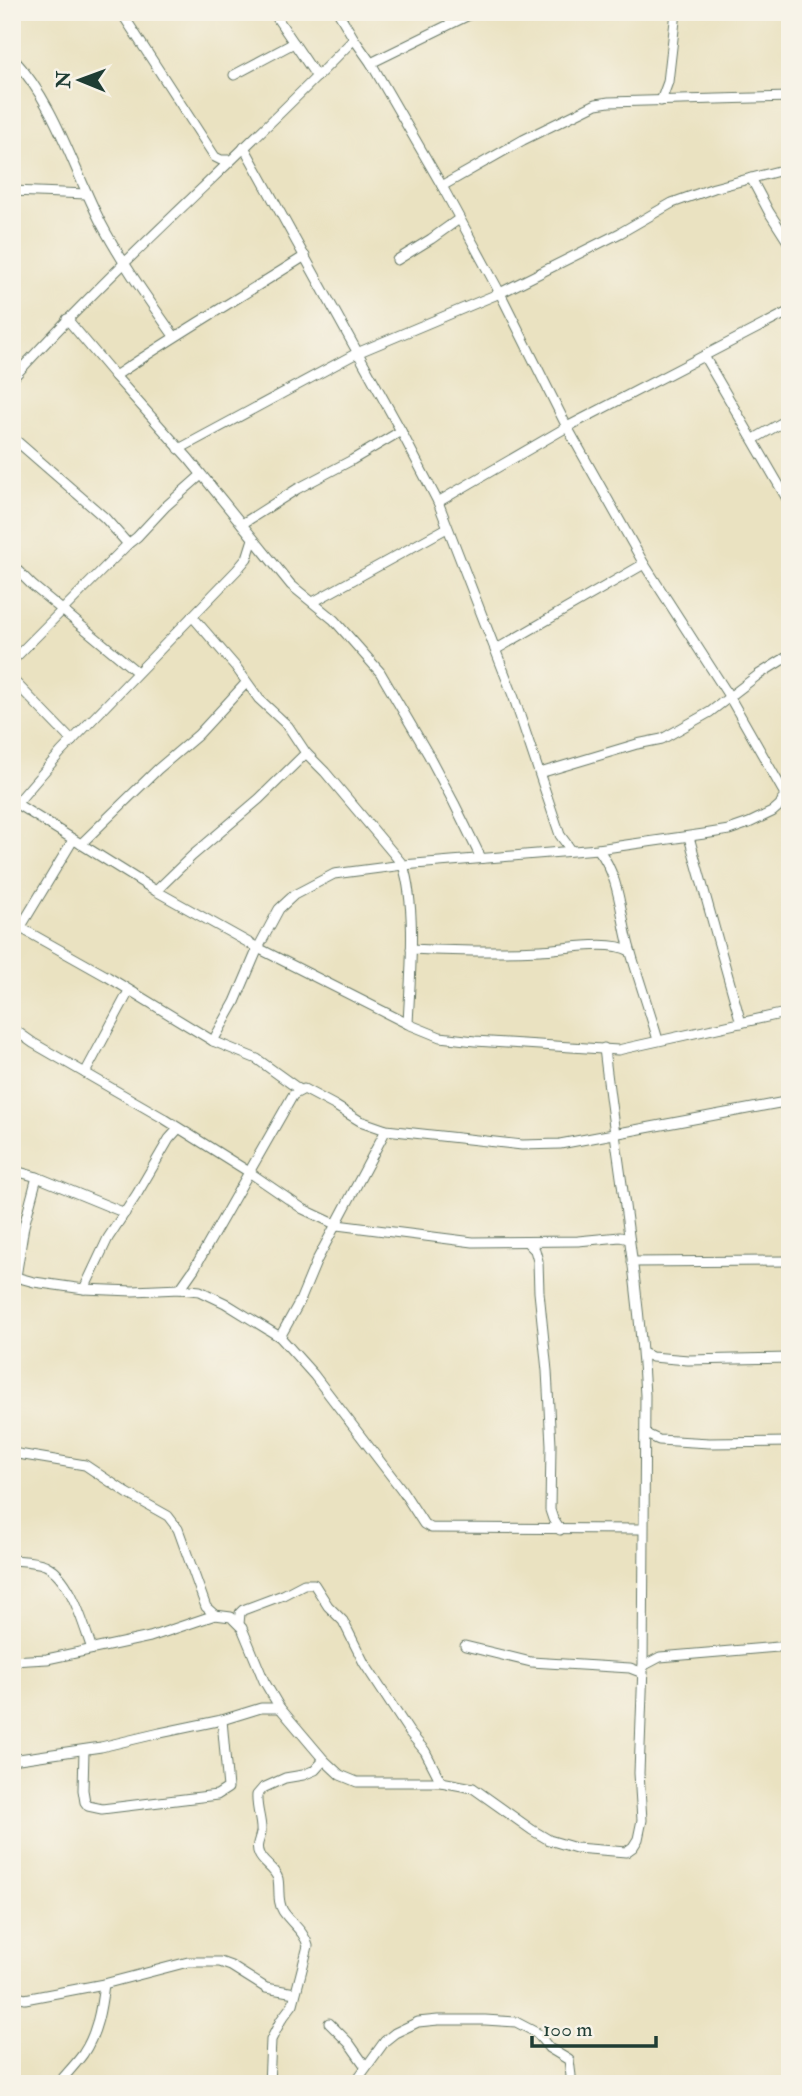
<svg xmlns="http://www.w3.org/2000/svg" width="802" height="2096" font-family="'IM FELL Double Pica',serif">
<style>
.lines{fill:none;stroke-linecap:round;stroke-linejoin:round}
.minor-casing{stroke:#667765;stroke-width:11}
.minor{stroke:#fff;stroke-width:9}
</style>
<rect width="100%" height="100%" fill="#f7f3e8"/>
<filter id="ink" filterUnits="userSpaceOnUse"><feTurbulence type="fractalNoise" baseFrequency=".0143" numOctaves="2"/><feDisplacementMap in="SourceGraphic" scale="14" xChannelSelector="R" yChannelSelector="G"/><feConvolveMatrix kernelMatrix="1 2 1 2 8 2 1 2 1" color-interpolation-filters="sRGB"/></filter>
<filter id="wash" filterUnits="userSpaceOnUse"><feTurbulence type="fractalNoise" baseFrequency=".00686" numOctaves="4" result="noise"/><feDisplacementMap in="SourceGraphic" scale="28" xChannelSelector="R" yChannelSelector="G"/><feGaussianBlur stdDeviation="1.57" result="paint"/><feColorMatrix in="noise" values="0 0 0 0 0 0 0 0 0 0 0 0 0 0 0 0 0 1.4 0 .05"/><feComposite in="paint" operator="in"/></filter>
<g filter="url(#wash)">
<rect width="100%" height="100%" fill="#eae2c1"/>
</g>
<g filter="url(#ink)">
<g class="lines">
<defs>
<g id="minor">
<path d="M121 12 215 157 221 160H230"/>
<path d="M273 12 317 77"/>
<path d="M338 12 354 39 371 63 442 186 500 293 567 427 644 564 729 696 790 803"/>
<path d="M12 57C56 105 72 166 101 223 122 263 148 299 174 336"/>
<path d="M371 63 475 12"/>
<path d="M234 75 294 43"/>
<path d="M661 101 668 82 676 12"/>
<path d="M244 147 401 431 438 502 514 698 560 835 571 850"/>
<path d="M751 178 769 212 790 245"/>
<path d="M442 186 523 140 596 104 609 102 790 97"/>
<path d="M12 191 87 194"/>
<path d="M397 260 431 239 459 219"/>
<path d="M67 319 115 376 189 459 291 585 334 620 380 672 428 754 454 803 481 858"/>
<path d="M704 356 790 504"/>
<path d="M115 376C177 334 242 296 305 256"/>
<path d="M12 379C120 260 242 155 354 39"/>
<path d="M12 437 105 518 128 544"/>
<path d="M754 439 790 418"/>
<path d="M179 449 357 353 500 293 620 233 672 203 714 188 790 168"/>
<path d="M438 502 567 427 790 311"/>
<path d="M242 524 297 489 352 460 401 431"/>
<path d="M12 565 32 585 137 672"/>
<path d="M313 602 447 528"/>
<path d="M192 616 236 667 259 699 288 726 306 753 325 772 403 865C417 909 410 978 408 1024"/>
<path d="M495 650 644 564"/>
<path d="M12 661 128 544 137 537 165 507 200 476"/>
<path d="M12 679 72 741"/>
<path d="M540 773 637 744 662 739 710 712 758 675 790 655"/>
<path d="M12 801 156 891 258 948 408 1024 440 1037 475 1041 618 1050 790 1012"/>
<path d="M16 804 61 752 237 570 247 558 253 539"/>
<path d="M689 837 741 1023"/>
<path d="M81 844 158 769 198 735 246 683"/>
<path d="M598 849C620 877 620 913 629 946 638 978 649 1009 658 1040"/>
<path d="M156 891 192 856 259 799 306 753"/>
<path d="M12 923 108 977 213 1041 257 1059 300 1090"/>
<path d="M20 928 73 840"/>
<path d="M411 949C454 951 497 952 540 950 565 949 610 939 630 951"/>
<path d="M12 1028 33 1043 163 1118 249 1172 303 1209 337 1225 473 1242 578 1241 620 1237 629 1239"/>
<path d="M213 1041 235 1002 258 948 279 909 294 895 334 874 403 865 598 849 704 834 729 830 749 823 772 812 780 805 785 794"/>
<path d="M85 1073 129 991"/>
<path d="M12 1170 37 1177 125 1213"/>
<path d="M528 1243 535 1250 538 1261 539 1292 547 1371 551 1445 550 1510 553 1519 560 1530"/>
<path d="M632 1262 790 1261"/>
<path d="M12 1276 34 1282 84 1289 133 1291 180 1289 200 1291 225 1303 280 1337 314 1375 402 1490 424 1524 431 1528 643 1529"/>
<path d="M16 1277 24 1226 37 1177"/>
<path d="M84 1289 108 1238 137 1194 169 1139 178 1129"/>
<path d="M180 1289 194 1269 293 1095 304 1089 334 1105 360 1121 386 1130 522 1145 560 1144 790 1101"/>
<path d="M280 1337 300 1301 317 1260 386 1130"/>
<path d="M643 1353 652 1357 688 1360 790 1358"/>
<path d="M646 1434 659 1440 709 1443 790 1442"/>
<path d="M12 1453 85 1465 127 1493 168 1516 178 1529 206 1607 215 1615"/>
<path d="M12 1560C23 1561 35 1561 45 1565 71 1577 83 1624 92 1649"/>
<path d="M239 1624 240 1613 243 1610 283 1595 304 1584H314L328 1606 343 1621 364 1663 410 1733 425 1751 441 1782"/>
<path d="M465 1646 531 1662 630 1668 643 1673"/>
<path d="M12 1661 47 1659 150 1637 215 1615 231 1617 242 1628 264 1681 280 1708 324 1760 340 1775 357 1782H441L473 1788 532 1830 549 1840 576 1848 626 1852 633 1847 638 1839 642 1820 639 1773 643 1666 645 1395C639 1279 617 1163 604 1048"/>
<path d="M643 1666 660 1657 790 1646"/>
<path d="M84 1750 83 1790 85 1802 88 1806 102 1809 217 1795 228 1788 222 1720"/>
<path d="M12 1760 101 1747 160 1733 222 1720 261 1708H280"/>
<path d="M12 1995 25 1999 104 1984 188 1962H220L231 1966 266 1988 295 1993"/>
<path d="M329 2023 349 2043 366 2067"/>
<path d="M58 2084C66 2074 76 2064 83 2054 97 2033 101 2009 104 1984"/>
<path d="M269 2084 271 2040 281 2020 293 2004 308 1946C305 1932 291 1923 283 1911 277 1901 280 1891 278 1879 275 1868 263 1864 259 1854 255 1845 260 1840 261 1832 262 1822 256 1808 257 1795L263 1788 285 1778 303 1775 315 1770 324 1760"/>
<path d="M354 2084 385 2041 395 2033 418 2022 438 2020H485L516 2022 537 2033 549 2048 569 2060 571 2076 570 2084"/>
</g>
</defs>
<!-- minor casing -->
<use href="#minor" class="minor-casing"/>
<!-- minor -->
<use href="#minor" class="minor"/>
</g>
</g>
<!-- margin -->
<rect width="802" height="2096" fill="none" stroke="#f7f3e8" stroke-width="42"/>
<!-- north arrow -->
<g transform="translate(80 80) rotate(271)" stroke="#f7f3e8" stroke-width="5" paint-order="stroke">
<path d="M0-5L12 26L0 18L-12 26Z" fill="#1f3d34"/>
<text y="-10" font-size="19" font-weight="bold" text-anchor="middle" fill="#1f3d34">N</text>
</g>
<!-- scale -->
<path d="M532 2036v10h124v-10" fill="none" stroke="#1f3d34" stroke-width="3.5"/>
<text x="543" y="2036" font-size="21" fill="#1f3d34" stroke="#f7f3e8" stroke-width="5" paint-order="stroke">100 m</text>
</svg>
